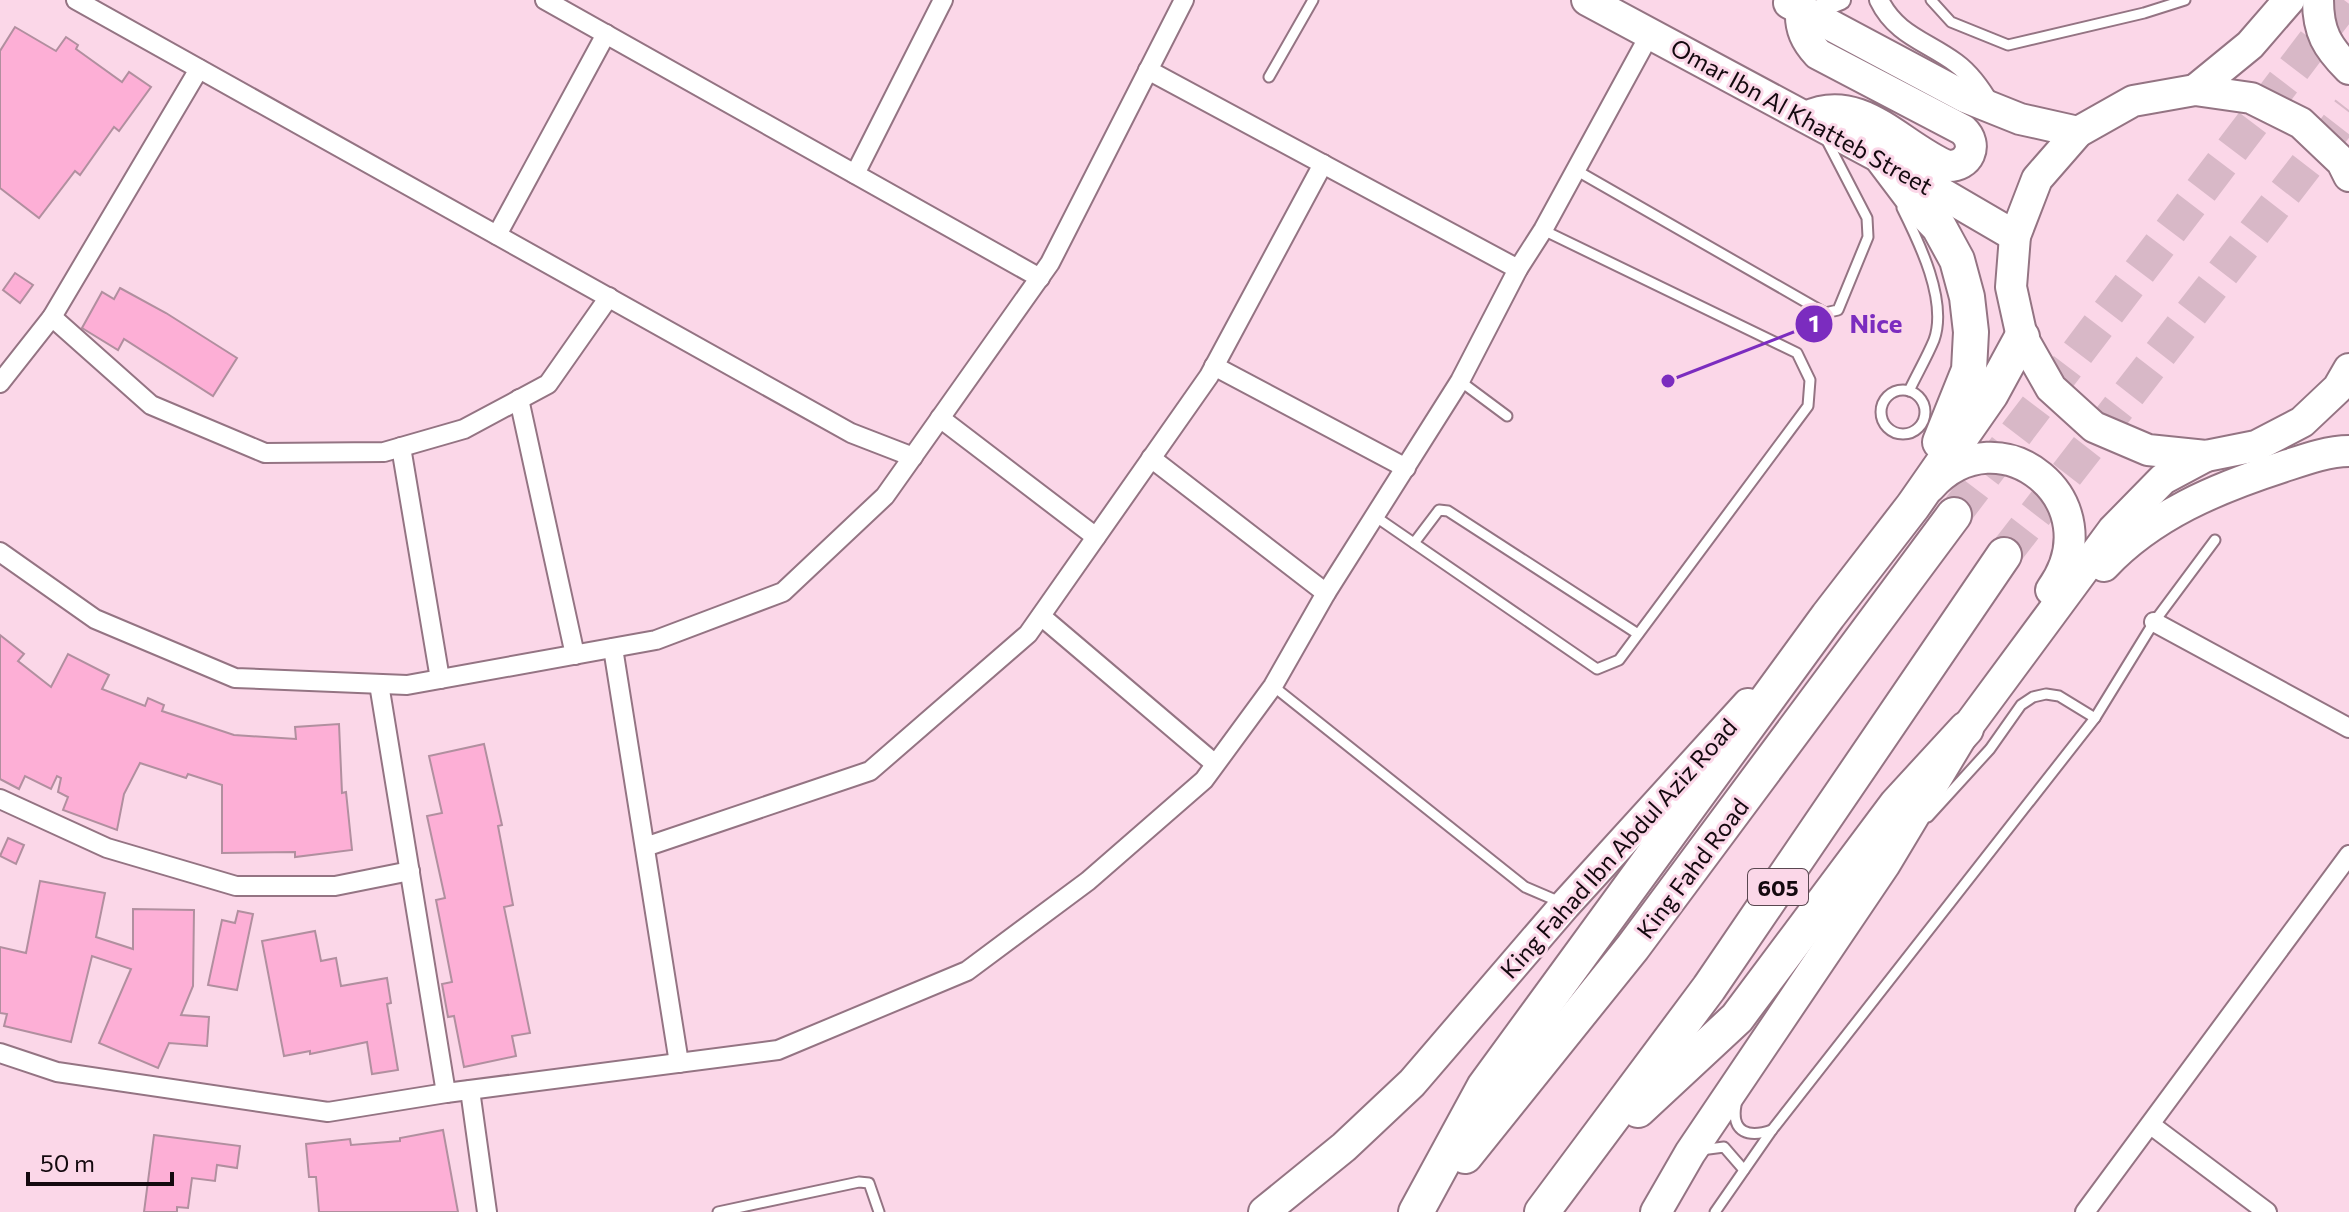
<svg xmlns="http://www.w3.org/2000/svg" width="2349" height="1212" font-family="Commissioner,sans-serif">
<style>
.building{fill:#fdafd6;stroke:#b18f9f;stroke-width:2}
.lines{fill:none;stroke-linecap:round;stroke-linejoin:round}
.highway-tunnel{stroke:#d8b8c7;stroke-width:34;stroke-dasharray:34 17;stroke-linecap:butt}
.lane-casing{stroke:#947483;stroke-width:13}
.street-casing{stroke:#947483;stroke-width:22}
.primary-casing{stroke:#947483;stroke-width:34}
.highway-casing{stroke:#947483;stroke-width:38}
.lane{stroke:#fff;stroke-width:9}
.street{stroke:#fff;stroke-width:18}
.primary{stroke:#fff;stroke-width:30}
.highway{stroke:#fff;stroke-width:34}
.labels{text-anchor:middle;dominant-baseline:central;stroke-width:6;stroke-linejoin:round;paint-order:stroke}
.shield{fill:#fbd7e8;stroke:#594750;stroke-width:2}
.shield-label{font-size:22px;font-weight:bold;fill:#14090f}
.street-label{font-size:24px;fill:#14090f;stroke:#fbd7e8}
.leader{fill:none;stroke:#7b2cbf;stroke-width:3}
.callout-dot{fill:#7b2cbf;stroke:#fbd7e8;stroke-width:3}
.mark-label{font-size:24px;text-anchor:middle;font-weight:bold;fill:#fff}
.callout-label{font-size:26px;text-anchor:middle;font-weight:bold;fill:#7b2cbf;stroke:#fbd7e8;stroke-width:6;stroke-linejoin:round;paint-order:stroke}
</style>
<rect width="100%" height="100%" fill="#fbd7e8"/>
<!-- building -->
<g class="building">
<path d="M15 27 56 51 66 37 78 45 76 49 122 82 129 72 151 87 119 131 114 127 80 175 75 171 39 218 0 188V51Z"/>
<path d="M15 273 33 285 20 303 3 290Z"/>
<path d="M120 288 166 313 237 358 213 396 124 339 118 350 82 328 102 292 114 299Z"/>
<path d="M0 635 24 654 18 661 51 687 68 654 109 675 102 689 145 706 148 698 164 705 162 711 234 735 296 739 295 727 339 724 342 793 346 792 352 850 295 857V852L222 853V785L188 774 186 778 140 763 124 794 117 830 63 810 68 797 58 792 61 778 57 776 51 789 25 776 19 789 0 779Z"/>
<path d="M484 744 502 825 498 826 513 905 504 907 530 1033 512 1036 516 1056 464 1067 454 1016 448 1017 442 984 452 982 436 900 445 898 427 816 442 813 429 756Z"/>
<path d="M8 838 24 845 16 864 0 856Z"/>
<path d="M40 881 105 893 96 937 133 949V909L194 910 193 986 181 1015 209 1017 207 1046 169 1043 158 1068 99 1043 131 969 92 956 71 1042 4 1026 7 1014 0 1013V947L26 953Z"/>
<path d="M238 911 253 914 237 990 208 985 222 920 235 923Z"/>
<path d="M315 931 321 961 336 958 341 986 387 978 391 1003 387 1004 398 1070 372 1074 367 1042 310 1054V1051L284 1056 262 941Z"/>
<path d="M443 1130 458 1212H319L316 1177H309L306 1144 350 1139 351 1145 400 1141V1138Z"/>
<path d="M154 1135 240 1146 237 1168 217 1165 215 1181 192 1178 188 1208 177 1207V1212H144Z"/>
</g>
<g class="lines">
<!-- highway-tunnel -->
<g class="highway-tunnel">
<path d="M1954 515 2346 0"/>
<path d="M2004 555 2349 110"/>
</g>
<defs>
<g id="lane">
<path d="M1931 0 1951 22 2008 45 2144 13 2185 0"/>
<path d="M1269 77 1313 0"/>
<path d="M1574 169 1825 313 1838 310 1868 237 1867 218 1825 137"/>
<path d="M1902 208C1919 242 1948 301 1934 340 1927 357 1917 374 1909 391"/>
<path d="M1460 381 1507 416"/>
<circle cx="1903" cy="412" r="22"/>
<path d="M1376 517 1597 669 1619 660 1808 406 1810 380 1797 353 1543 230"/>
<path d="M1414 543 1439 510 1448 511 1638 634"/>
<path d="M1273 686 1525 887 1560 902"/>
<path d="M1928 817 1990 749 2021 705 2033 697 2046 694 2059 696 2095 718"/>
<path d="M1736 1105C1731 1133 1749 1138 1772 1130"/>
<path d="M1701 1150 1724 1147 1744 1170"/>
<path d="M718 1212 859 1182 869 1183 879 1212"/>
<path d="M1715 1212 1772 1130 2095 718 2154 622 2215 540"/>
</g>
<g id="street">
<path d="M76 0 851 433 913 457"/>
<path d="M545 0 1040 278"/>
<path d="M1879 0C1896 35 1926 41 1956 63 1971 74 1982 90 1991 106"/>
<path d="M1807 14 1841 0"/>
<path d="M1148 70 1518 269"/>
<path d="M855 174 943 0"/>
<path d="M497 235 606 34"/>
<path d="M52 317 151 405 265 453 384 452 464 429 548 384 609 297"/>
<path d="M1214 366 1406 468"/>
<path d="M0 383 52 317 199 69"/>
<path d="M519 399 575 655"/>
<path d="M940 418 1096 537"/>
<path d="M401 447 440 679"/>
<path d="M1151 458 1326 593"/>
<path d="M0 552 95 619 235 678 407 685 656 640 783 592 885 496 1050 263 1184 0"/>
<path d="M1041 616 1214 763"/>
<path d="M2154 622 2349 728"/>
<path d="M613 648 679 1063"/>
<path d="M379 684 446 1093"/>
<path d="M0 799 107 848 236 886H335L410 871"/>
<path d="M645 847 870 771 1028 634 1209 376 1323 164"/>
<path d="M0 1053 57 1072 328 1112 446 1093 778 1050 967 971 1088 881 1204 780 1273 686 1326 593 1460 381 1518 269 1543 230 1650 34"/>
<path d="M470 1090 487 1212"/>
<path d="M2151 1125 2267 1212"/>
<path d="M2085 1212 2349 855"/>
</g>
<g id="primary">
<path d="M1587 0 1883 159 2015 236"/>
<path d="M2318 0C2318 32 2327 47 2349 69"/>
<path d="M1789 3 1965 97 2020 119 2078 132"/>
<path d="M1801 11C1800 29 1806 41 1818 54L1963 130C1979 145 1969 167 1947 166 1900 146 1860 91 1806 117"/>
<path d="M2195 90 2250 45 2289 0"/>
<path d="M2349 176 2342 162 2301 123 2251 98 2195 90 2133 101 2078 132 2037 179 2015 236 2011 287 2022 337 2051 388 2094 427 2148 450 2206 456 2256 446 2302 422 2338 388 2349 369"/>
<path d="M1930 487C1999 409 2115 502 2051 590"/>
<path d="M2104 566C2152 515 2217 488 2282 467 2303 460 2327 451 2349 451"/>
<path d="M1264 1212 1344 1147 1412 1083 1565 905 1748 704"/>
<path d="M1656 1212 1690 1153 1885 864 1966 729 2113 530 2163 479 2206 456"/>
</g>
<g id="highway">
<path d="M1883 159 1917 204 1939 227 1957 260 1967 297 1971 332 1969 370 1940 442"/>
<path d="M1638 1110 1737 1018 1897 804 1966 729"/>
<path d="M1465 1156 1633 947 1954 515"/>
<path d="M1416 1212 1484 1087 1828 616 1913 506 1991 394 2022 337"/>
<path d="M1542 1212 1709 988 2004 555"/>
</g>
</defs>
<!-- lane casing -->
<use href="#lane" class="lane-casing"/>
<!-- street casing -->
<use href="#street" class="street-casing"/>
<!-- primary casing -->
<use href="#primary" class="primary-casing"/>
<!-- highway casing -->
<use href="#highway" class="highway-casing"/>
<!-- lane -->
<use href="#lane" class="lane"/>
<!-- street -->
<use href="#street" class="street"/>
<!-- primary -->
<use href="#primary" class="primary"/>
<!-- highway -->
<use href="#highway" class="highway"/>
</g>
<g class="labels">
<!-- shield labels -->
<rect class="shield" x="1748" y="869" width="60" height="36" rx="6"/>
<g class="shield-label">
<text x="1778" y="887">605</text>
</g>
<!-- street labels -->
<g class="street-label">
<text transform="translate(1802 116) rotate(29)">Omar Ibn Al Khatteb Street</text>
<text transform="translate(1618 848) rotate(-48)">King Fahad Ibn Abdul Aziz Road</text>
<text transform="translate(1692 868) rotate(-53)">King Fahd Road</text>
</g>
</g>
<!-- callouts -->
<path class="leader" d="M1668 381L1814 324"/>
<g class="callout-dot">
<circle cx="1668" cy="381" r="8"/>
<circle cx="1814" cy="324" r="20"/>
</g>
<g class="mark-label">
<text x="1814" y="332">1</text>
</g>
<g class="callout-label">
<text x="1876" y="333">Nice</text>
</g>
<!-- scale -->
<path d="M28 1172v12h144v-12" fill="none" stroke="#14090f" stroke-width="4"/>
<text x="40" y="1172" font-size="24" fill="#14090f" stroke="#fbd7e8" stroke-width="6" paint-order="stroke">50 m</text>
</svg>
